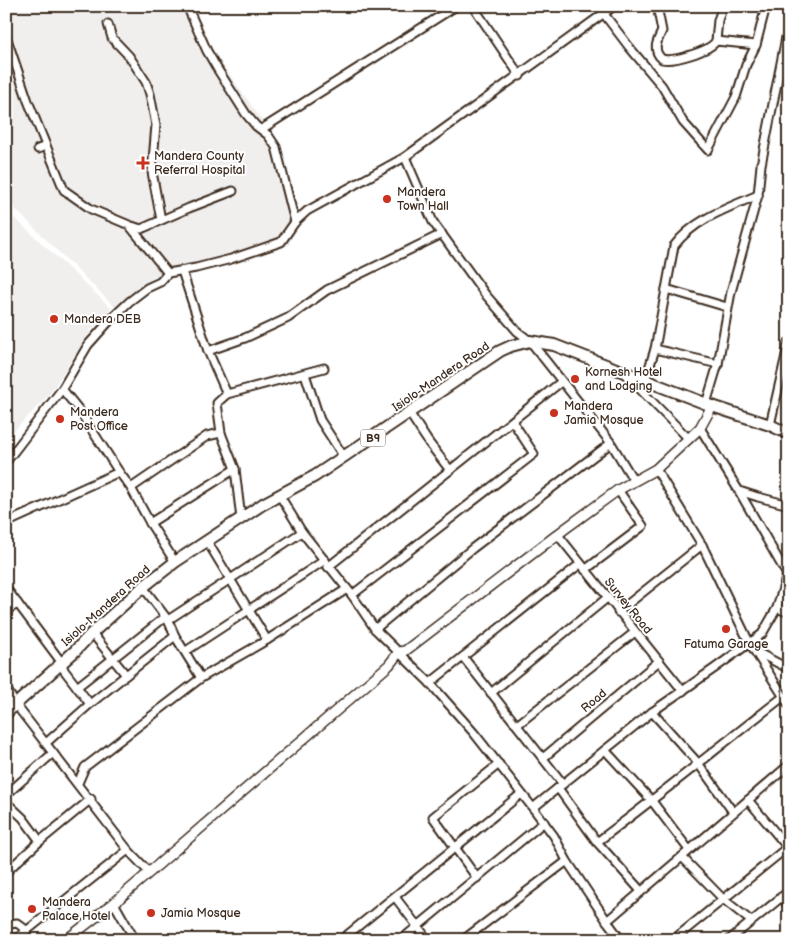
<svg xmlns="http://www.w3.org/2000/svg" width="795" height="946" font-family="'Balsamiq Sans',sans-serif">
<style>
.built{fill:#f1efee}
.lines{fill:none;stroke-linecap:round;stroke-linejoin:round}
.minor-casing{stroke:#3b2a1e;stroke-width:11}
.major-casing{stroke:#3b2a1e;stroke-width:12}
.highway-casing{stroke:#3b2a1e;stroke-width:14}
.minor{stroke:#fff;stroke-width:7}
.major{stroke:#fff;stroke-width:9}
.highway{stroke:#fff;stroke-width:10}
.poi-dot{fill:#c8321e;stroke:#fff;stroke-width:2}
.labels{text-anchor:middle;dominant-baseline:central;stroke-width:4;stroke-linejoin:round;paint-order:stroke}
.shield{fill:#fff;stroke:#766a62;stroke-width:1}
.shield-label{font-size:11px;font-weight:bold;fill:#3b2a1e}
.poi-label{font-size:12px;fill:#3b2a1e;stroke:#fff;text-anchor:start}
.street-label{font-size:12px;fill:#3b2a1e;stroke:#fff}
</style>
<rect width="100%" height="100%" fill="#fff"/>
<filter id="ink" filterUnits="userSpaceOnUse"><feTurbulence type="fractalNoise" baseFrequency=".02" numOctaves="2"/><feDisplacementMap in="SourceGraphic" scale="10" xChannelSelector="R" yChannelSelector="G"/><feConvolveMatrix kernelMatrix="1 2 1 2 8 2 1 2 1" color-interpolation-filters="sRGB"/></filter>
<g filter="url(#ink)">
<!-- built -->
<g class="built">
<path d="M6 6H185L208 44 273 136 295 230 289 245 171 277 155 276 117 309 13 207 6 189Z"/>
<path d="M9 214 17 220 111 308 91 330 49 395 6 439V219Z"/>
</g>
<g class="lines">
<defs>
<g id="minor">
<path d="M187 6 207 51 218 70 246 114 256 126 268 135 276 147 295 222"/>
<path d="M473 6 520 76"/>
<path d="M657 6 662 31C657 41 652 50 662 59 673 62 710 51 716 41L756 45"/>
<path d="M604 14 630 48 662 86 683 122 708 150 736 97 746 65 756 45 766 6"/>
<path d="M108 24 112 38 129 56 146 82 150 94 156 125 152 172 161 220"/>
<path d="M6 36 28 101 64 190 91 209 129 225 168 273"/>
<path d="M716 41 718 20 723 6"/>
<path d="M262 129 456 6"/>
<path d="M38 149 46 146"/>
<path d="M405 157 433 222 485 294 517 331 530 341 611 443 634 481"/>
<path d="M132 226 141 229 189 208 233 191"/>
<path d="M182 271 208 351 227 394 217 403 221 433 235 469 241 519"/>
<path d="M666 289 727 307"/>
<path d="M655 349 718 364"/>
<path d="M208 351 245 338 288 318 327 290 442 234"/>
<path d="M305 374 320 420 344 457"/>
<path d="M626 375 689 439"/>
<path d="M645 381 655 349 674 246C694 219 728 208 758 195"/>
<path d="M62 389 79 410 119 472 131 488 150 523 175 562"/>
<path d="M227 394 324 368"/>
<path d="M706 404 718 364 731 292 758 195 761 165 789 22"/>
<path d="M410 414 429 443 450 470"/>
<path d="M770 425 789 342"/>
<path d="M700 428 739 491 786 573"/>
<path d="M6 462 62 389 88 345 113 317 130 301 147 288 160 282 168 273 196 268 231 259 281 242 295 222 307 211 405 157 614 6"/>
<path d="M656 469 702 545 749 642 789 705"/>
<path d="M131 488 207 436 221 433"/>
<path d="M739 491 758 497 789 505"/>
<path d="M280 496 302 532 352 595 375 629 430 683 474 733 533 808 554 836 567 861 607 921 621 940"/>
<path d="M6 523 119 472"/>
<path d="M150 523 235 469"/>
<path d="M558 535 683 691"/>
<path d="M207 541 267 640"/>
<path d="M328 567 561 382"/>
<path d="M585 570 643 526 618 490"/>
<path d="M143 587 168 620 175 636 201 678"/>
<path d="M6 588 62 663 64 670 90 704"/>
<path d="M352 595 534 454 513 422"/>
<path d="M777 608 789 613"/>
<path d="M6 610 18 604"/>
<path d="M618 612 702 545"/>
<path d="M168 620 302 532"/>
<path d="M375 629 473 548 611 443"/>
<path d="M92 633 126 675"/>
<path d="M186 651 325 560"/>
<path d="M755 651 789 669"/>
<path d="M463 657 563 784"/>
<path d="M430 683 580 564"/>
<path d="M77 687 164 618"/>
<path d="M6 688 16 705 128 850 148 871"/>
<path d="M491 693 607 598"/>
<path d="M652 712 698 763 733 812"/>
<path d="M517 725 635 632"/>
<path d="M46 743 90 704 175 636"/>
<path d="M605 750 652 801 689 850"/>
<path d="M543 758 659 661"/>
<path d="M78 783 85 767 201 678 267 640 347 589"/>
<path d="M558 788 597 842 641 891"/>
<path d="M6 795 53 753"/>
<path d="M748 800 789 849"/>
<path d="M6 802 23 818 40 841"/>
<path d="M533 808 652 712 715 668 762 634 777 608 789 568"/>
<path d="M597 842C660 795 721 745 783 697"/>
<path d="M682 857 723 899 751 921"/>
<path d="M6 872 40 841 91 799"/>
<path d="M477 878 433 817 499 764"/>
<path d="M395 897 428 940"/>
<path d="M781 897 789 905"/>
<path d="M114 903 135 940"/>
<path d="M607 921 789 765"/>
<path d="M6 922 9 924 17 923 26 930"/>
<path d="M15 940 128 850"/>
<path d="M341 940 521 794"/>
<path d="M401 940 544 822"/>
<path d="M463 940 567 861"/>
<path d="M673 940 789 846"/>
<path d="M729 940 789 891"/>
</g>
<path id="major" d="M66 940 114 903 389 665 399 652 405 651 566 528 618 490 656 469 700 428 712 406"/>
<path id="highway" d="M6 713 75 651 92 633 143 587 175 562 263 504 315 476 500 351 511 346 530 341 554 345 712 406 770 425 789 434"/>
</defs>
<!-- minor casing -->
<use href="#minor" class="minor-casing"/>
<!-- major casing -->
<use href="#major" class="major-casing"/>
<!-- highway casing -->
<use href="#highway" class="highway-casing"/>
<!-- minor -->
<use href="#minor" class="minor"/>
<!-- major -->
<use href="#major" class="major"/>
<!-- highway -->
<use href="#highway" class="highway"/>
</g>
</g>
<!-- markers -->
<g class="poi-dot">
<path d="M140.5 155.5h5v5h5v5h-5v5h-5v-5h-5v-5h5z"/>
<circle cx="387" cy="199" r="5"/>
<circle cx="54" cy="319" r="5"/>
<circle cx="575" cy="379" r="5"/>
<circle cx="554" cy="413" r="5"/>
<circle cx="60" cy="419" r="5"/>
<circle cx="726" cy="629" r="5"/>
<circle cx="32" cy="909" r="5"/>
<circle cx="151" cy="913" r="5"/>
</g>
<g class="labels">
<!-- shield labels -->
<rect class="shield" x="360.5" y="429.5" width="25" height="17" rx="4"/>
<g class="shield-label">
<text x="373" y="438">B9</text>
</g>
<!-- poi labels -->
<g class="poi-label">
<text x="154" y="156">Mandera County<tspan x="154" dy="14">Referral Hospital</tspan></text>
<text x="397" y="192">Mandera<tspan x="397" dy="14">Town Hall</tspan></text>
<text x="64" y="319">Mandera DEB</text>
<text x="585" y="372">Kornesh Hotel<tspan x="585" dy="14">and Lodging</tspan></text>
<text x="564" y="406">Mandera<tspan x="564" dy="14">Jamia Mosque</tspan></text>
<text x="70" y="412">Mandera<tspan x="70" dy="14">Post Office</tspan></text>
<text x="726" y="644" text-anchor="middle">Fatuma Garage</text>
<text x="42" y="902">Mandera<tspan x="42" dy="14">Palace Hotel</tspan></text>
<text x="161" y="913">Jamia Mosque</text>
</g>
<!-- street labels -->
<g class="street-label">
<text transform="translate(441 377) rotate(-34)">Isiolo-Mandera Road</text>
<text transform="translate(106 606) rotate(-42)">Isiolo-Mandera Road</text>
<text transform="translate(628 606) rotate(51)">Survey Road</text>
<text transform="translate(594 701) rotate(-40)">Road</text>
</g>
</g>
<!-- margin -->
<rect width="795" height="946" fill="none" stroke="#fff" stroke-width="25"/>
<rect x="12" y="12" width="770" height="921" fill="none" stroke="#3b2a1e" stroke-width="2" filter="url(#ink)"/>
</svg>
